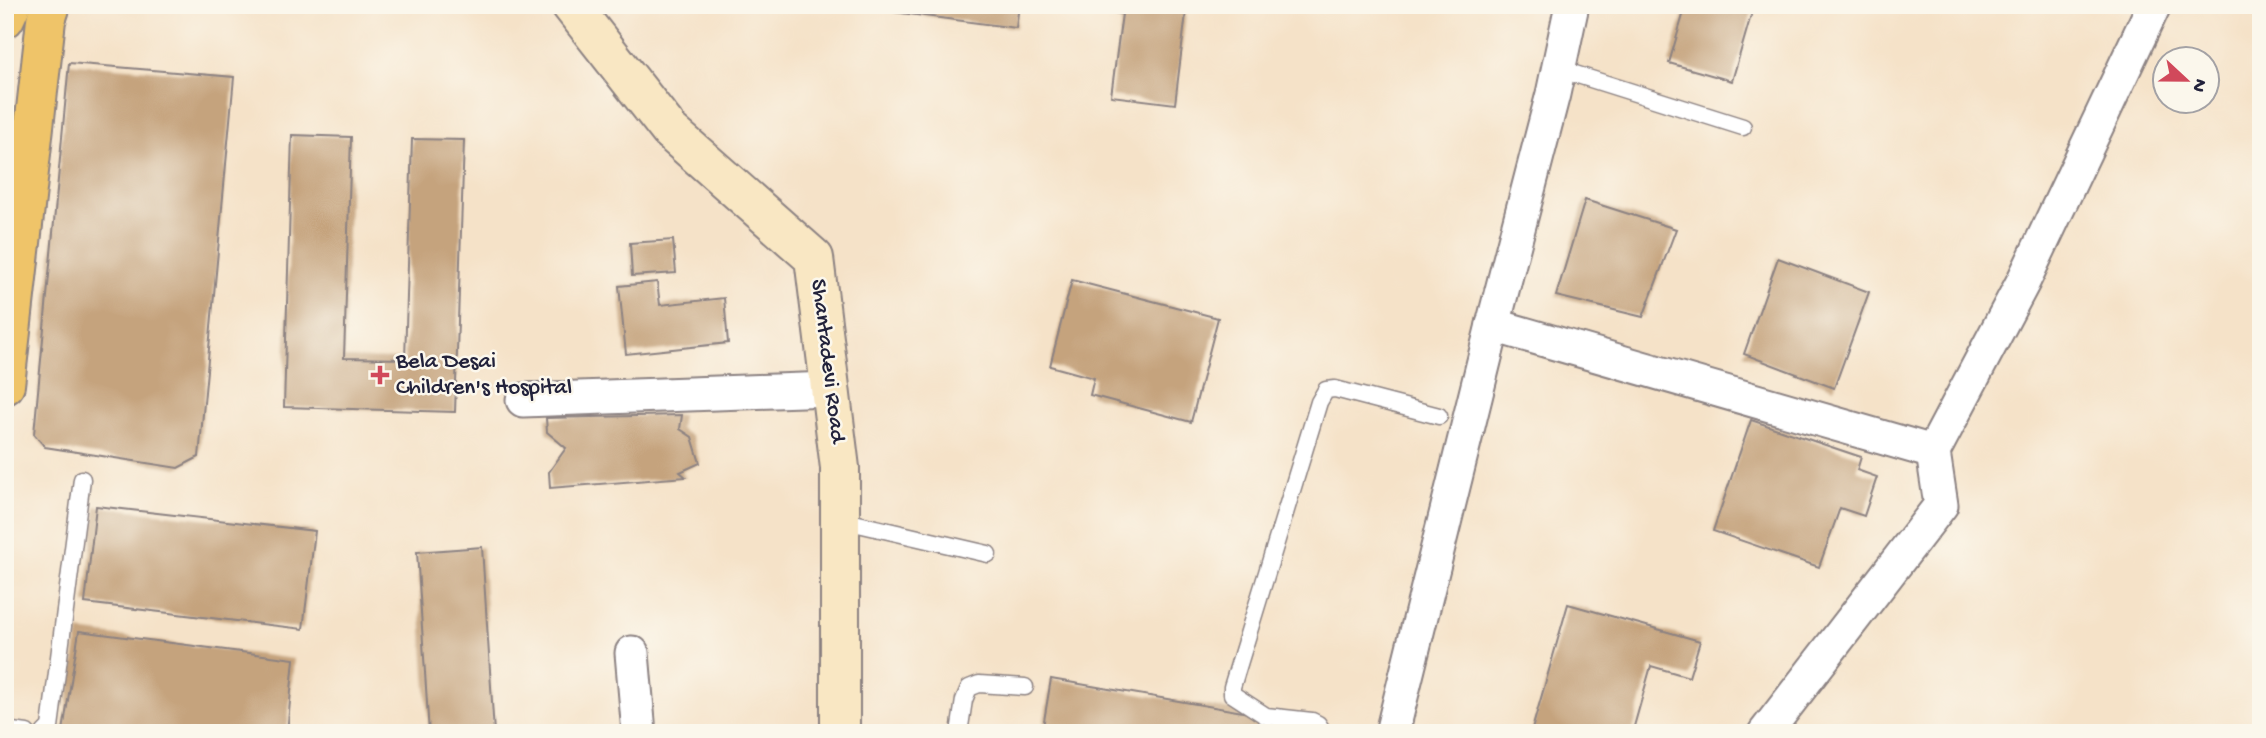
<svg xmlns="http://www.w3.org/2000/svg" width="2266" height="738" font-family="'Gochi Hand',sans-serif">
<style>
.building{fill:#c5a37d}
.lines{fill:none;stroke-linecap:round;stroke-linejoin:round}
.lane-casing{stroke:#8c8282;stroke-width:19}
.street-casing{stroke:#8c8282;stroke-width:37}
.secondary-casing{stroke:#8c8282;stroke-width:42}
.highway-casing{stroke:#8c8282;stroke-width:42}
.lane{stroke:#fff;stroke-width:16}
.street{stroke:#fff;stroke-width:33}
.secondary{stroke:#f9e7c3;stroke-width:38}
.highway{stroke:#efc469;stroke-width:38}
.poi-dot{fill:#d1495b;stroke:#fbf7ec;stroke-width:2.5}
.labels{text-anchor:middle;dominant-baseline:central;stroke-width:5;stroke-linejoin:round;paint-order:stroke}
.street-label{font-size:23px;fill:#22223b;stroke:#fbf7ec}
.poi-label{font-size:23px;fill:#22223b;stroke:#fbf7ec;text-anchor:start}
</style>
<rect width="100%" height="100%" fill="#fbf7ec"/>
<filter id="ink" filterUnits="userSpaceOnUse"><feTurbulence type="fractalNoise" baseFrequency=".0143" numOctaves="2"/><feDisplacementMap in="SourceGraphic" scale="14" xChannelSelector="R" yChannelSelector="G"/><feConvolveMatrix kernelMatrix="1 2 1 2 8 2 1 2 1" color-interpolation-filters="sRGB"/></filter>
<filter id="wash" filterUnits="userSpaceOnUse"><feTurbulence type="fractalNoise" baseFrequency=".00686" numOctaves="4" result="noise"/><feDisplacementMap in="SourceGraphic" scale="28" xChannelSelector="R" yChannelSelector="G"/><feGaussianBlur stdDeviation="1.57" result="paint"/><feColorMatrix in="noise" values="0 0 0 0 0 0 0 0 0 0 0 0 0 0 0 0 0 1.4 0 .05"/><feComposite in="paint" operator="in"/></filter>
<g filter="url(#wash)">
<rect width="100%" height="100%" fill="#f5e2c8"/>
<g id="blocks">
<!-- building -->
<g class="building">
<path d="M856 5H1019L1016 28 856 7Z"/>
<path d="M1068 5H1187L1175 104 1111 96 1122 14 1068 7Z"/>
<path d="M1686 5H1754L1732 81 1669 63Z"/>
<path d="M69 63 234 77 199 457 178 468 45 447 34 434Z"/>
<path d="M292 135 351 137 344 358 405 359 412 139 464 140 455 412 284 407Z"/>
<path d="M1585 200 1676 229 1643 317 1556 296Z"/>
<path d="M673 240 676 273 632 276 630 243Z"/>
<path d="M1778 258 1869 292 1834 388 1744 354Z"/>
<path d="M1072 280 1218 318 1191 422 1090 395 1094 378 1050 366Z"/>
<path d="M657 282 660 305 724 298 728 343 626 354 619 286Z"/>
<path d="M682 415 680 429 692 437 700 463 680 472 686 477 550 488 549 472 566 448 547 432 546 418Z"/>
<path d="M1751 420 1861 457 1857 470 1877 477 1864 516 1840 508 1819 567 1713 531Z"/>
<path d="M96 506 315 531 303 629 85 603Z"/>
<path d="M482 547 494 733H429L417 552Z"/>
<path d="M1568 604 1700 641 1689 677 1651 666 1633 730 1630 733H1531Z"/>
<path d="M79 631 294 659 287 733 63 731Z"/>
<path d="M1051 679 1266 716 1263 733H1042Z"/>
</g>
</g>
</g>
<g filter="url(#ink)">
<use href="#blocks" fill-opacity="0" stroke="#8c8282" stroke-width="2"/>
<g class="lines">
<defs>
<g id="lane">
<path d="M1559 69 1743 127"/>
<path d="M841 520 988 554"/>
<path d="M5 730 27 733"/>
<path d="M44 733 50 727 82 479"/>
<path d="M959 733 964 700 969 688 979 684 1025 687"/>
<path d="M1324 733 1318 724 1312 721 1266 716 1232 694V687L1319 402 1326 390 1335 389 1439 416"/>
</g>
<g id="street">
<path d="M1493 325 1933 452"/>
<path d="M523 400 830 389"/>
<path d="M632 653 639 733"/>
<path d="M1392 733 1493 325 1553 94 1572 5"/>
<path d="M1765 733 1941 505 1933 452 2023 282 2154 5"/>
</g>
<path id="secondary" d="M571 5 670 131 814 258 840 468V733"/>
<g id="highway">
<path d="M5 18 11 5"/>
<path d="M5 385 46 20 51 5"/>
</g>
</defs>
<!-- lane casing -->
<use href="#lane" class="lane-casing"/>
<!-- street casing -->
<use href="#street" class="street-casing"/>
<!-- secondary casing -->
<use href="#secondary" class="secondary-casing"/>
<!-- highway casing -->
<use href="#highway" class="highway-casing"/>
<!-- lane -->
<use href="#lane" class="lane"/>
<!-- street -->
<use href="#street" class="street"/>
<!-- secondary -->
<use href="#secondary" class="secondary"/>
<!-- highway -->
<use href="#highway" class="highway"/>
</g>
</g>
<!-- markers -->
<path class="poi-dot" d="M376.5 364.5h7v7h7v7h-7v7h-7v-7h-7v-7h7z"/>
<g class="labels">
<!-- street labels -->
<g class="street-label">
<text transform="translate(827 361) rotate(83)">Shantadevi Road</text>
</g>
<!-- poi labels -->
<g class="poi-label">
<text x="396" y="362">Bela Desai<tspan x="396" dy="26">Children's Hospital</tspan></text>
</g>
</g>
<!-- margin -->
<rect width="2266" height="738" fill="none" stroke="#fbf7ec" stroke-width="28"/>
<!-- north arrow -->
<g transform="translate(2186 80) rotate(112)"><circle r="33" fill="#fbf7ec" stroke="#a4a2a5" stroke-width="2"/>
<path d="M0-5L12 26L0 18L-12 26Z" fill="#d1495b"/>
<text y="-10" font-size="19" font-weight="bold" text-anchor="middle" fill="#22223b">N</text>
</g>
</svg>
